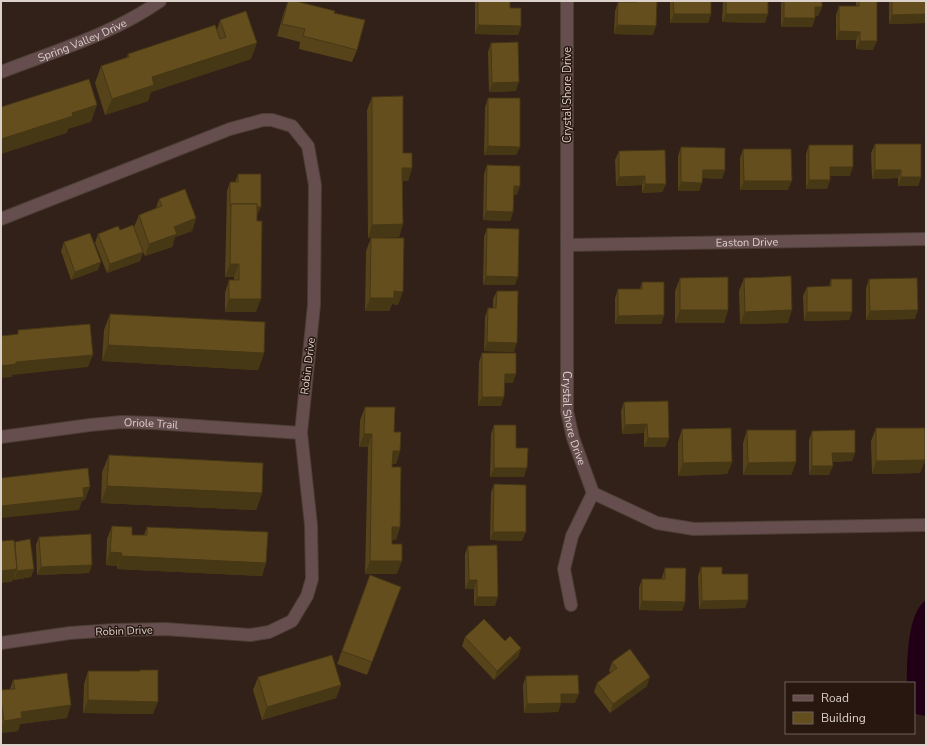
<svg xmlns="http://www.w3.org/2000/svg" width="927" height="746" font-family="'Nunito Sans',sans-serif">
<style>
.water{fill:#210017}
.lines{fill:none;stroke-linecap:round;stroke-linejoin:round}
.minor-casing{stroke:#4c3d35;stroke-width:14}
.minor{stroke:#664e4f;stroke-width:12}
.wall{fill:#56431a}
.shaded-wall{fill:#463715}
.building{fill:#644e1e;stroke:#463715}
.labels{text-anchor:middle;dominant-baseline:central;stroke-width:3;stroke-linejoin:round;paint-order:stroke}
.street-label{font-size:11px;fill:#dcd1cb;stroke:#27170f}
</style>
<rect width="100%" height="100%" fill="#312118"/>
<!-- water -->
<path class="water" d="M926 600V716L916 714 914 712V683H907C907 662 907 613 926 600Z"/>
<g class="lines">
<defs>
<g id="minor">
<path id="s1" d="M567 1V411L573 438 593 493 657 523 694 529 926 525"/>
<path id="s2" d="M1 72C55 51 113 34 160 1"/>
<path d="M1 219 230 129 263 120H272L292 126 308 146 315 185 314 305 301 433 311 525 312 579 307 596 292 621 269 632 250 635 165 629 114 630 70 633 1 643"/>
<path id="s3" d="M568 245 926 239"/>
<path id="s4" d="M1 437 90 425 122 422 153 423 301 433"/>
<path d="M571 605 564 569 572 536 593 493"/>
</g>
</defs>
<!-- minor casing -->
<use href="#minor" class="minor-casing"/>
<!-- minor -->
<use href="#minor" class="minor"/>
</g>
<!-- wall -->
<g class="wall">
<path d="M288 1 334 13 357 50 352 62 299 49 300 42 277 36 284 12Z"/>
<path d="M475 1H510V8L521 26 518 35 475 34Z"/>
<path d="M634 1H657L653 35 614 34 615 11 618 2H634Z"/>
<path d="M670 1H711V14L708 23H670Z"/>
<path d="M723 1H768L765 23 722 22Z"/>
<path d="M782 1H822V7L818 16H815V18L812 27H781V4Z"/>
<path d="M856 1H877L873 50 856 49V40H836V15L839 6H856Z"/>
<path d="M889 1H926V23L889 24Z"/>
<path d="M220 20 251 59 151 92 148 101 105 115 95 83 101 66 127 57 128 54 217 30Z"/>
<path d="M491 43 516 91 489 92 488 52Z"/>
<path d="M372 97 403 153 412 168 408 181H403V224L399 237 368 238 367 110Z"/>
<path d="M488 98 520 147 516 155H484L485 107Z"/>
<path d="M875 144 921 177 918 186H898V178L872 179 871 153Z"/>
<path d="M809 145 850 176H830V180L827 189H806V154Z"/>
<path d="M681 147 725 170 722 179 703 178 699 191H678V156Z"/>
<path d="M743 149 788 190H740V158Z"/>
<path d="M619 151 666 184 662 192 642 193V185L616 186 615 160Z"/>
<path d="M487 165 517 195H514L513 212 510 221 483 220 484 174Z"/>
<path d="M238 174 257 216 256 312H225V293L229 280H234V277H225L227 191 230 182H235Z"/>
<path d="M159 199 196 218 192 231 175 237 172 247 145 256 143 252 140 261 107 273 95 243 98 234 120 230 134 227 139 215 156 208Z"/>
<path d="M487 228 515 285H483L484 237Z"/>
<path d="M371 238 398 305 392 304 389 311H365L366 251Z"/>
<path d="M64 242 98 270 71 280 61 251Z"/>
<path d="M680 278 728 310 724 323H675V291Z"/>
<path d="M744 278 788 323 740 324 739 291Z"/>
<path d="M831 279 852 312 849 320 804 321 803 296 807 287H829Z"/>
<path d="M869 279 915 319 866 320V288Z"/>
<path d="M642 282 664 315 661 324H615V298L618 289H640Z"/>
<path d="M497 291 514 352 484 351 485 317 488 308H493V299Z"/>
<path d="M110 314 264 353 258 370 102 361 104 330Z"/>
<path d="M482 353 513 383H505L501 406H478L479 362Z"/>
<path d="M624 402 669 438 665 447H644V433L622 434 621 411Z"/>
<path d="M365 407 394 432 400 451 396 464H392V467L400 527 396 540H392V544L397 574H365L368 447H359L360 420Z"/>
<path d="M494 425 516 448 524 477H490L491 434Z"/>
<path d="M876 428 925 460 920 473 872 474 871 441Z"/>
<path d="M682 429 732 462 727 474 678 476V442Z"/>
<path d="M747 430 796 462 791 475H743V443Z"/>
<path d="M812 431 855 453 852 461 832 462 829 475H809V440Z"/>
<path d="M109 455 262 493 256 510 101 503 102 472Z"/>
<path d="M494 484 522 541 490 540 491 493Z"/>
<path d="M112 526 132 535H144L147 527 266 563 262 576 117 569V566L106 565 107 539Z"/>
<path d="M39 537 92 565 89 573 37 575 36 545Z"/>
<path d="M15 542 34 569 31 577 14 580V578L12 582Z"/>
<path d="M468 546 495 606H474V589H465V554Z"/>
<path d="M701 567 748 600 745 608 699 609 698 576Z"/>
<path d="M665 568 685 602 682 611 639 610V588L642 579H662V577Z"/>
<path d="M370 575 401 587 367 675 337 664Z"/>
<path d="M465 637 505 641 521 648 518 657 494 680 462 646Z"/>
<path d="M612 662 647 686 610 713 594 692 597 683 611 673 609 671Z"/>
<path d="M140 670 153 714 83 713 84 684 88 671H140Z"/>
<path d="M526 676 575 703H561L558 712 524 713 523 685Z"/>
<path d="M258 677 341 685 336 698 262 720 253 690Z"/>
<path d="M13 680 67 718 20 724 18 731 1 733V690L10 689Z"/>
</g>
<!-- shaded-wall -->
<g class="shaded-wall">
<path d="M815 7H822L818 16H812Z"/>
<path d="M674 14H711L708 23H670Z"/>
<path d="M726 14H768L765 23 722 22Z"/>
<path d="M926 14V23L889 24 892 15Z"/>
<path d="M784 18H815L812 27H781Z"/>
<path d="M478 25 521 26 518 35 475 34Z"/>
<path d="M617 25 656 26 653 35 614 34Z"/>
<path d="M839 31 860 32 856 40H836Z"/>
<path d="M860 41H877L873 50 856 49Z"/>
<path d="M257 43 251 59 151 92 148 101 105 115 112 99 152 77Z"/>
<path d="M519 82 516 91 489 92 492 83Z"/>
<path d="M97 105 91 122 68 129 67 133 1 154V139L72 113Z"/>
<path d="M488 146 520 147 516 155H484Z"/>
<path d="M830 167H853L850 176H827Z"/>
<path d="M402 168H412L408 181H398Z"/>
<path d="M703 170H725L722 179 700 178Z"/>
<path d="M875 170H901L898 178 872 179Z"/>
<path d="M645 176 642 185 616 186 619 177Z"/>
<path d="M901 177H921L918 186H898Z"/>
<path d="M809 180H830L827 189H806Z"/>
<path d="M744 181H792L788 190H740Z"/>
<path d="M681 182 702 183 699 191H678Z"/>
<path d="M645 184H666L662 192 642 193Z"/>
<path d="M514 186H520L517 195H511Z"/>
<path d="M231 207H261L257 216 230 215Z"/>
<path d="M486 211 513 212 510 221 483 220Z"/>
<path d="M196 218 192 231 175 237 172 247 145 256 149 244 174 227Z"/>
<path d="M403 224 399 237 368 238 372 225Z"/>
<path d="M143 252 140 261 107 273 110 264Z"/>
<path d="M101 262 98 270 71 280 75 272Z"/>
<path d="M230 264H239L234 277H225Z"/>
<path d="M486 276 518 277 515 285H483Z"/>
<path d="M394 291 403 292 398 305 392 304 389 311H365L370 298Z"/>
<path d="M229 299H261L256 312H225Z"/>
<path d="M680 310H728L724 323H675Z"/>
<path d="M792 310 788 323 740 324 745 312Z"/>
<path d="M918 310 915 319 866 320 870 311Z"/>
<path d="M807 312H852L849 320 804 321Z"/>
<path d="M664 315 661 324H615L618 316Z"/>
<path d="M487 342 517 343 514 352 484 351Z"/>
<path d="M108 345 264 353 258 370 102 361Z"/>
<path d="M93 355 88 367 12 375V377L1 378V366L16 362Z"/>
<path d="M505 374H516L513 383H502Z"/>
<path d="M482 397H504L501 406H478Z"/>
<path d="M647 424 644 433 622 434 625 425Z"/>
<path d="M364 434H372L368 447H359Z"/>
<path d="M648 438H669L665 447H644Z"/>
<path d="M393 451H400L396 464H388Z"/>
<path d="M832 453H855L852 461 829 462Z"/>
<path d="M925 460 920 473 872 474 876 461Z"/>
<path d="M732 462 727 474 678 476 683 463Z"/>
<path d="M796 462 791 475H743L748 463Z"/>
<path d="M812 466H833L829 475H809Z"/>
<path d="M494 468H527L524 477H490Z"/>
<path d="M107 486 262 493 256 510 101 503Z"/>
<path d="M90 487 85 500 82 501 79 510 1 518V506L83 488Z"/>
<path d="M392 527H400L396 540H388Z"/>
<path d="M493 532H526L522 541 490 540Z"/>
<path d="M110 552 122 553 117 566 106 565Z"/>
<path d="M121 556 266 563 262 576 117 569Z"/>
<path d="M370 561H402L397 574H365Z"/>
<path d="M92 565 89 573 37 575 41 567Z"/>
<path d="M17 569 12 582 1 583V571Z"/>
<path d="M34 569 31 577 14 580 17 571Z"/>
<path d="M469 580H477L474 589H465Z"/>
<path d="M477 597H498L495 606H474Z"/>
<path d="M748 600 745 608 699 609 702 601Z"/>
<path d="M642 601 685 602 682 611 639 610Z"/>
<path d="M521 648 518 657 494 680 497 671Z"/>
<path d="M650 677 647 686 610 713 613 704Z"/>
<path d="M341 685 336 698 262 720 267 707Z"/>
<path d="M561 694H579L575 703H558Z"/>
<path d="M88 700 158 702 153 714 83 713Z"/>
<path d="M561 703 558 712 524 713 527 704Z"/>
<path d="M71 705 67 718 20 724 18 731 1 733V729L4 721 21 712Z"/>
</g>
<!-- building -->
<g class="building">
<path d="M288 1H295L335 11 334 13 365 20 357 50 303 36 305 29 282 24Z"/>
<path d="M478 1H510V8H521V26L478 25Z"/>
<path d="M637 1H657L656 26 617 25 618 2H637Z"/>
<path d="M673 1H711V14H674Z"/>
<rect x="726" y="1" width="42" height="13"/>
<path d="M784 1H822V7H815V18H784Z"/>
<path d="M859 1H877V41H860V32L839 31V6H859Z"/>
<path d="M892 1H926V14L892 15Z"/>
<path d="M246 11 257 43 152 77 154 85 112 99 101 66 129 57 128 54 215 25 220 39 226 37 220 20Z"/>
<path d="M518 42 519 82 492 83 491 43Z"/>
<path d="M89 79 97 105 72 113 73 116 1 139V107Z"/>
<path d="M403 96V153H412V168H402L403 224 372 225V97Z"/>
<path d="M488 98H520V147L488 146Z"/>
<path d="M875 144H921V177H901V170H875Z"/>
<path d="M809 145H853V167H830V180H809Z"/>
<path d="M681 147 725 148V170H703L702 183 681 182Z"/>
<path d="M743 149H791L792 181H744Z"/>
<path d="M665 150 666 184H645V176L619 177V151Z"/>
<path d="M487 165 520 166V186H514L513 212 486 211Z"/>
<path d="M238 174H261V207H257V204H231L230 206V182H238Z"/>
<path d="M185 189 196 218 174 227 177 234 149 244 139 215 162 206 159 199Z"/>
<path d="M231 204H257V221H262L261 299H229V280H239V264H230Z"/>
<path d="M133 225 143 252 110 264 98 234 118 226 120 230Z"/>
<path d="M487 228 519 229 518 277 486 276Z"/>
<path d="M90 233 101 262 75 272 64 242Z"/>
<path d="M371 238H404L403 292 394 291V298H370Z"/>
<path d="M791 276 792 310 745 312 744 278Z"/>
<path d="M728 277V310H680V278Z"/>
<path d="M917 278 918 310 870 311 869 279Z"/>
<path d="M831 279H852V312H807V287L831 286Z"/>
<path d="M642 282H664V315L618 316V289H642Z"/>
<path d="M497 291H518L517 343 487 342 488 308H496Z"/>
<path d="M110 314 265 322 264 353 108 345Z"/>
<path d="M90 324 93 355 16 362V364L1 366V336L18 334V330Z"/>
<path d="M482 353H516V374H505L504 397H482Z"/>
<path d="M668 401 669 438H648L647 424 625 425 624 402Z"/>
<path d="M365 407H395L394 432H401L400 451H393L392 467H401L400 527H392V544H402V561H370L372 434H364Z"/>
<path d="M494 425H516V448H528L527 468H494Z"/>
<path d="M731 428 732 462 683 463 682 429Z"/>
<path d="M876 428H925V460L876 461Z"/>
<path d="M747 430H796V462L748 463Z"/>
<path d="M855 430V453H832L833 466H812V431Z"/>
<path d="M109 455 263 463 262 493 107 486Z"/>
<path d="M88 468 90 487 83 488 84 497 1 506V478Z"/>
<path d="M494 484 526 485V532H493Z"/>
<path d="M112 526 132 527V535H147V527L268 532 266 563 121 556 122 553 110 552Z"/>
<path d="M91 534 92 565 41 567 39 537Z"/>
<path d="M30 539 34 569 17 571 15 542Z"/>
<path d="M14 540 17 569 1 571V541Z"/>
<path d="M497 545 498 597H477V580H469L468 546Z"/>
<path d="M701 567H722V574H748V600L702 601Z"/>
<path d="M665 568H686L685 602 642 601V579H665Z"/>
<path d="M370 575 401 587 372 662 342 651Z"/>
<path d="M484 619 505 641 510 636 521 648 497 671 465 637Z"/>
<path d="M630 649 650 677 613 704 597 683 617 668 612 662Z"/>
<path d="M332 655 341 685 267 707 258 677Z"/>
<path d="M140 670H158V702L88 700V671H140Z"/>
<path d="M67 673 71 705 21 712 22 718 4 721 1 700V690L15 689 13 680Z"/>
<path d="M578 675 579 694H561V703L527 704 526 676Z"/>
</g>
<g class="labels">
<!-- street labels -->
<g class="street-label">
<text stroke="none"><textPath href="#s2" startOffset="87">Spring Valley Drive</textPath></text>
<text transform="translate(567 95) rotate(-90)">Crystal Shore Drive</text>
<text stroke="none"><textPath href="#s3" startOffset="179">Easton Drive</textPath></text>
<text transform="translate(308 366) rotate(-83)">Robin Drive</text>
<text stroke="none"><textPath href="#s1" startOffset="418">Crystal Shore Drive</textPath></text>
<text stroke="none"><textPath href="#s4" startOffset="151">Oriole Trail</textPath></text>
<text transform="translate(124 631) rotate(-2)">Robin Drive</text>
</g>
</g>
<!-- border -->
<rect width="927" height="746" fill="none" stroke="#dcd1cb" stroke-width="4"/>
<!-- legend -->
<rect x="785" y="682" width="130" height="52" fill="#27170f" stroke="#6f615a"/>
<rect x="793" y="695" width="20" height="6" fill="#664e4f" stroke="#6f615a"/>
<text x="821" y="702" font-size="12" fill="#dcd1cb">Road</text>
<rect x="793" y="712" width="20" height="12" fill="#644e1e" stroke="#6f615a"/>
<text x="821" y="722" font-size="12" fill="#dcd1cb">Building</text>
</svg>
